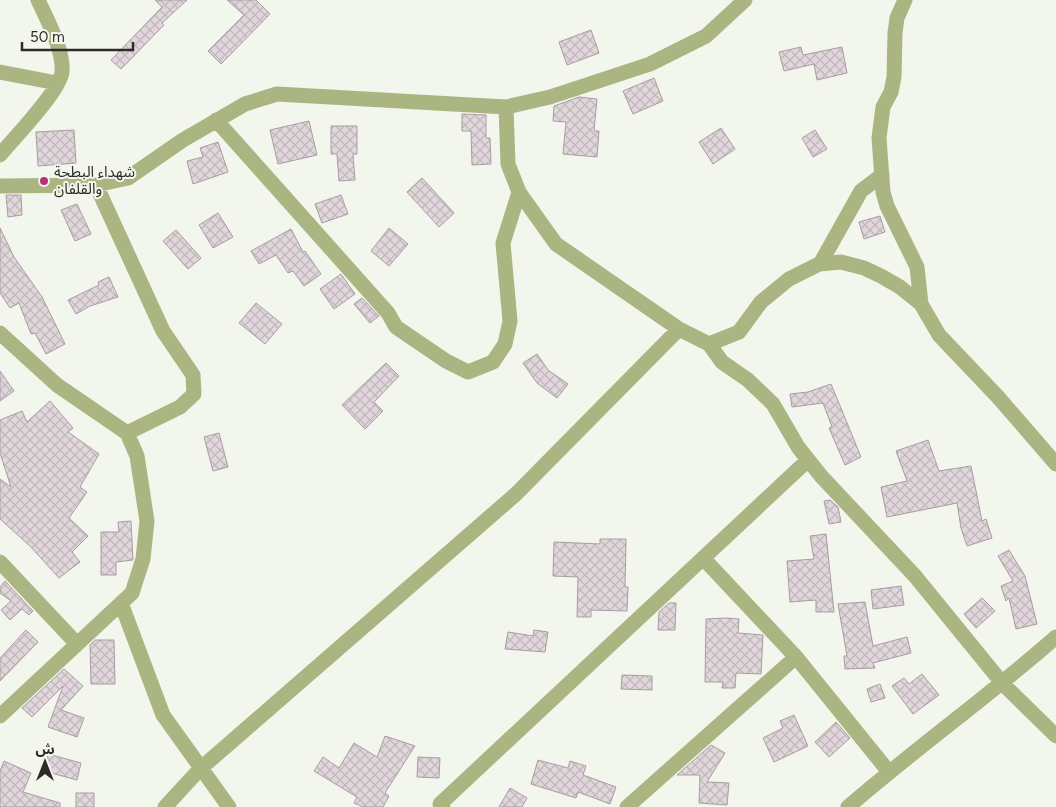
<svg xmlns="http://www.w3.org/2000/svg" width="1056" height="807" viewBox="0 0 1056 807" font-family="Figtree,'Noto Sans Arabic',sans-serif">
	<style>
		.building { fill: url(#building-cross-hatch); stroke: #a79da2 }
		.lines { fill: none; stroke-linecap: round; stroke-linejoin: round }
		.minor { stroke: #aab581; stroke-width: 15 }
		.poi-dot { fill: #b3327c; stroke: #f3f6ec; stroke-width: 2 }
		.labels { text-anchor: middle; dominant-baseline: central; stroke-width: 4; stroke-linejoin: round; paint-order: stroke }
		.poi-label { font-size: 15px; fill: #2c2d29; stroke: #f3f6ec; text-anchor: start }
	</style>
	<defs>
		<pattern id="building-cross-hatch" width="8" height="8" patternUnits="userSpaceOnUse" patternTransform="scale(1.25)"><rect width="8" height="8" fill="#e1d6db"/><path d="M0 0l8 8M0 8l8-8" fill="none" stroke="#c1b8bc"/></pattern>
	</defs>
	<rect width="100%" height="100%" fill="#f3f6ec"/>
	<path class="building" d="M 155,0 L 187,0 L 162,23 L 164,25 L 121,69 L 111,60 L 162,7 Z
		M 227,0 L 256,0 L 270,14 L 221,64 L 208,51 L 244,15 Z
		M 591,30 L 599,53 L 567,65 L 559,42 Z
		M 801,47 L 803,55 L 842,47 L 847,73 L 817,80 L 814,64 L 784,71 L 779,52 Z
		M 654,78 L 663,101 L 633,114 L 623,91 Z
		M 579,97 L 597,99 L 594,131 L 599,131 L 597,157 L 563,154 L 566,122 L 553,121 L 554,106 Z
		M 462,114 L 486,115 L 486,138 L 490,138 L 491,164 L 472,165 L 471,131 L 462,131 Z
		M 309,121 L 317,155 L 278,164 L 270,130 Z
		M 331,126 L 357,126 L 357,154 L 353,154 L 355,180 L 339,181 L 337,154 L 331,154 Z
		M 721,128 L 735,149 L 713,164 L 699,142 Z
		M 74,130 L 76,163 L 38,166 L 36,132 Z
		M 815,130 L 827,149 L 813,157 L 802,138 Z
		M 218,142 L 228,172 L 193,184 L 187,161 L 203,157 L 200,148 Z
		M 422,178 L 454,213 L 439,227 L 407,192 Z
		M 6,195 L 21,195 L 22,215 L 8,217 Z
		M 341,195 L 348,214 L 322,223 L 315,204 Z
		M 77,204 L 91,234 L 75,241 L 61,210 Z
		M 218,213 L 233,237 L 213,248 L 199,225 Z
		M 880,216 L 885,232 L 864,239 L 859,222 Z
		M 0,228 L 14,257 L 42,297 L 65,344 L 46,354 L 35,333 L 31,334 L 19,303 L 10,308 L 0,293 Z
		M 389,228 L 408,244 L 389,266 L 371,251 Z
		M 291,229 L 303,252 L 305,251 L 321,274 L 304,286 L 293,271 L 288,273 L 276,255 L 259,264 L 251,251 Z
		M 176,230 L 201,258 L 188,269 L 163,241 Z
		M 341,274 L 355,294 L 334,309 L 320,289 Z
		M 109,277 L 118,297 L 90,306 L 76,314 L 68,300 L 99,285 L 98,282 Z
		M 362,298 L 379,316 L 370,323 L 354,304 Z
		M 256,303 L 282,324 L 265,344 L 239,323 Z
		M 537,354 L 548,370 L 568,384 L 557,398 L 537,383 L 523,363 Z
		M 386,363 L 399,376 L 374,402 L 383,411 L 365,429 L 342,405 Z
		M 0,371 L 14,391 L 0,401 Z
		M 831,384 L 861,457 L 845,465 L 829,428 L 832,427 L 823,403 L 792,407 L 790,394 L 808,392 Z
		M 50,401 L 73,428 L 68,432 L 99,454 L 80,487 L 87,492 L 69,518 L 88,536 L 72,552 L 80,562 L 59,578 L 30,546 L 0,519 L 0,479 L 11,487 L 0,453 L 0,420 L 22,411 L 27,422 Z
		M 219,433 L 228,467 L 213,471 L 204,437 Z
		M 928,440 L 939,471 L 971,466 L 982,521 L 986,519 L 992,538 L 967,546 L 961,528 L 957,503 L 887,517 L 881,487 L 907,481 L 896,451 Z
		M 830,500 L 838,507 L 841,522 L 829,524 L 824,501 Z
		M 131,521 L 133,560 L 116,562 L 116,575 L 101,575 L 101,532 L 119,532 L 118,522 Z
		M 826,534 L 834,612 L 816,612 L 816,600 L 790,602 L 787,561 L 814,559 L 810,536 Z
		M 600,539 L 626,539 L 625,587 L 628,587 L 627,611 L 591,610 L 591,617 L 577,617 L 578,577 L 553,576 L 554,542 L 600,544 Z
		M 1009,550 L 1025,576 L 1037,624 L 1016,629 L 1009,598 L 1006,601 L 1001,586 L 1013,581 L 998,556 Z
		M 5,581 L 33,611 L 29,615 L 22,609 L 10,620 L 1,610 L 11,601 L 0,593 L 0,587 Z
		M 901,586 L 904,605 L 873,609 L 871,590 Z
		M 982,598 L 995,611 L 976,628 L 964,614 Z
		M 865,602 L 873,646 L 907,637 L 911,653 L 873,663 L 875,668 L 845,669 L 844,656 L 847,656 L 838,604 Z
		M 669,603 L 676,603 L 675,630 L 658,630 L 659,612 Z
		M 726,618 L 739,619 L 738,633 L 763,635 L 761,674 L 736,673 L 735,688 L 722,688 L 723,682 L 705,682 L 706,619 Z
		M 26,630 L 38,642 L 0,681 L 0,658 Z
		M 534,630 L 548,632 L 545,652 L 505,649 L 508,632 L 533,636 Z
		M 95,640 L 114,640 L 115,684 L 91,684 L 90,645 Z
		M 64,669 L 83,686 L 61,710 L 84,718 L 77,737 L 48,727 L 63,686 L 32,717 L 22,708 Z
		M 922,674 L 939,695 L 913,714 L 892,686 L 904,678 L 909,684 Z
		M 622,675 L 652,676 L 652,690 L 621,689 Z
		M 880,684 L 885,698 L 871,702 L 867,689 Z
		M 794,715 L 808,746 L 774,762 L 763,738 L 783,728 L 780,721 Z
		M 836,722 L 850,738 L 829,757 L 815,742 Z
		M 385,736 L 415,746 L 385,793 L 389,796 L 383,807 L 363,807 L 354,803 L 357,797 L 314,771 L 323,757 L 339,768 L 354,743 L 377,757 Z
		M 711,745 L 725,753 L 707,782 L 729,783 L 727,805 L 699,803 L 700,775 L 677,775 Z
		M 48,754 L 81,763 L 77,780 L 44,771 Z
		M 418,757 L 440,758 L 439,778 L 417,777 Z
		M 538,760 L 568,768 L 570,761 L 586,766 L 583,775 L 616,787 L 610,804 L 578,792 L 576,798 L 531,784 Z
		M 4,761 L 31,773 L 23,792 L 60,803 L 60,807 L 0,807 L 0,771 Z
		M 510,788 L 527,798 L 522,807 L 499,807 Z
		M 76,793 L 94,793 L 94,807 L 76,807 Z"/>
	<g class="lines">
		<path class="minor" d="M 905,0 L 897,18 L 895,33 L 894,77 L 891,92 L 883,107 L 879,138 L 883,192 L 887,206 L 917,267 L 921,304
			M 0,72 L 57,83
			M 506,107 L 508,164 L 519,192 L 556,244 L 679,329 L 709,344
			M 216,120 L 388,313 L 396,327 L 446,361 L 468,372 L 493,362 L 505,344 L 510,321 L 503,243 L 519,192
			M 0,155 C 14,138 60,91 62,72 C 64,50 47,20 38,0
			M 96,185 L 163,331 L 193,375 L 194,394 L 180,407 L 127,433
			M 0,186 L 96,185 L 128,178 L 183,140 L 245,104 L 277,94 L 506,107 L 550,97 L 650,64 L 706,36 L 745,0
			M 820,264 L 861,191 L 882,175
			M 0,333 L 57,385 L 127,433 L 137,456 L 147,521 L 143,559 L 132,593 L 0,716
			M 1056,464 L 998,397 L 939,335 L 921,304 L 900,287 L 881,276 L 864,268 L 841,262 L 819,264 L 789,279 L 761,302 L 739,332 L 709,344 L 722,362 L 748,380 L 773,404 L 798,447 L 821,476 L 915,576 L 1003,684 L 1056,736
			M 703,558 L 796,657
			M 0,562 L 77,644
			M 121,603 L 163,715 L 229,807
			M 165,807 L 200,769 L 516,494 L 679,329
			M 443,807 L 440,804 L 808,460
			M 627,807 L 796,657 L 889,772
			M 848,807 C 916,748 989,696 1056,637"/>
	</g>
	<circle class="poi-dot" cx="44" cy="181" r="5"/>
	<g class="labels">
		<g class="poi-label">
			<text x="54" y="172">شهداء البطحة<tspan x="54" dy="17">والقلفان</tspan></text>
		</g>
	</g>
	<g transform="translate(45 762)" stroke="#f3f6ec" stroke-width="4" paint-order="stroke">
	<path d="M0-4L9 19L0 12L-9 19Z" fill="#2c2d29"/>
	<text y="-8" font-size="14" font-weight="bold" text-anchor="middle" fill="#2c2d29">ش</text>
	</g>
	<path d="M22 42v8h111v-8" fill="none" stroke="#2c2d29" stroke-width="2.5"/>
	<text x="30" y="42" font-size="15" fill="#2c2d29" stroke="#f3f6ec" stroke-width="4" paint-order="stroke">50 m</text>
</svg>
